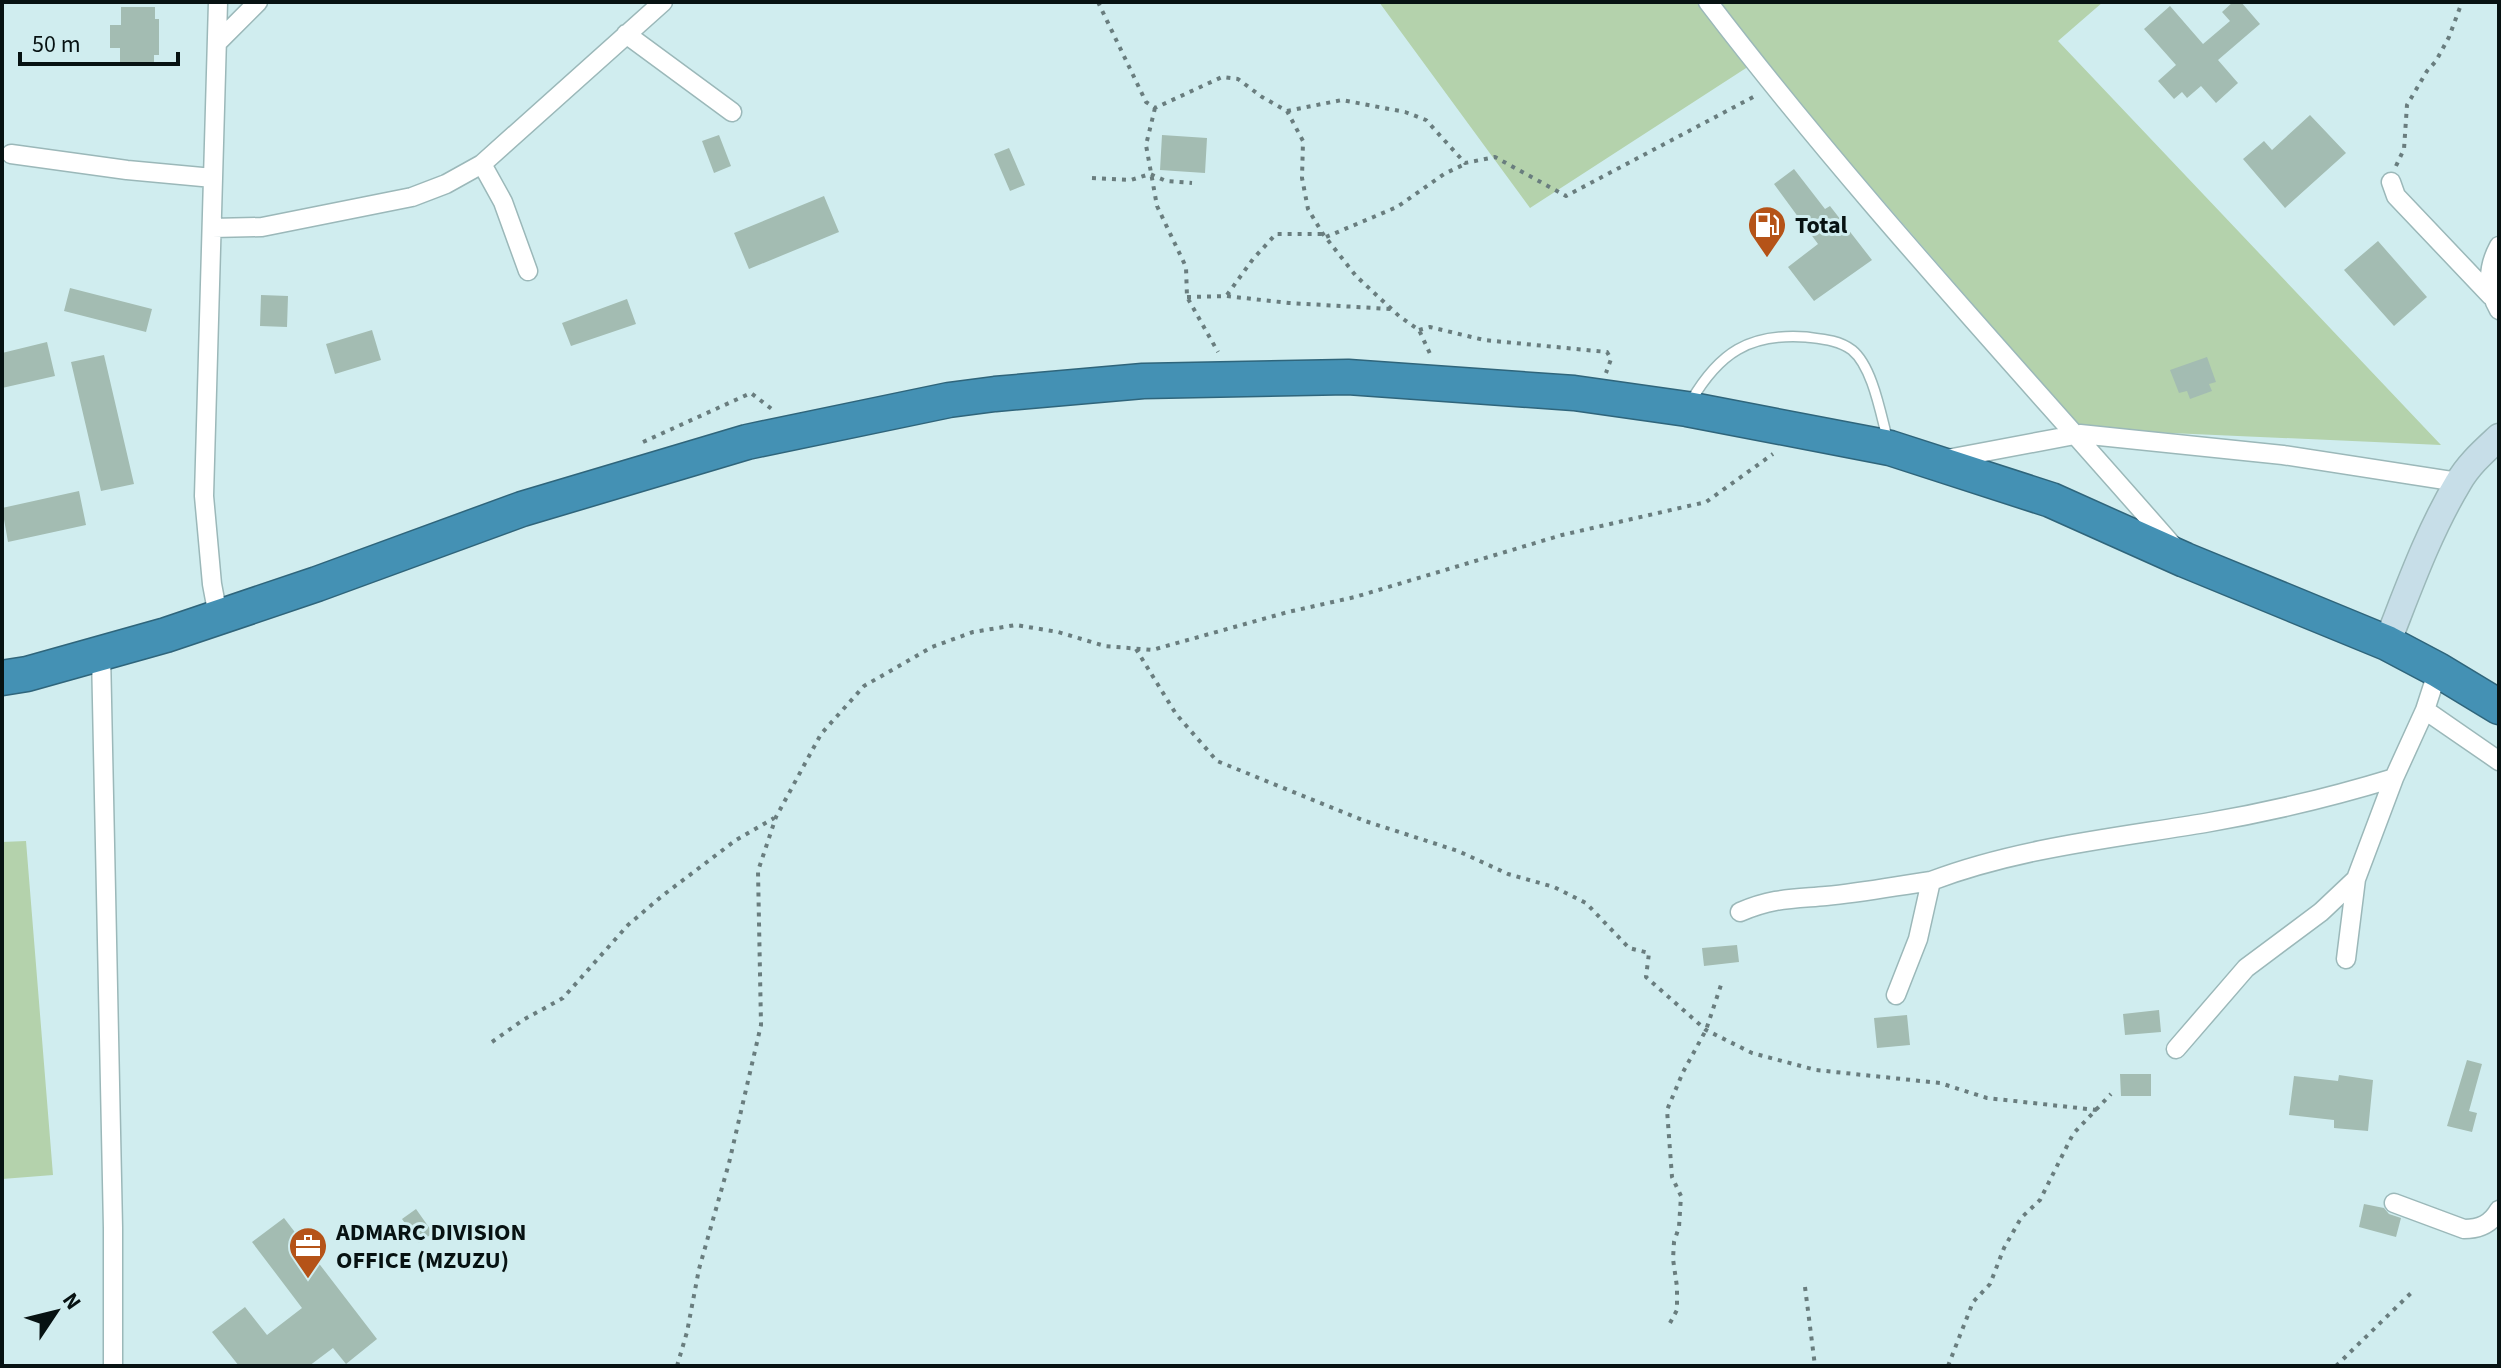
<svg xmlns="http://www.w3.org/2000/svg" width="2501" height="1368" viewBox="0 0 2501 1368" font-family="'Source Sans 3',sans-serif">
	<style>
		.green { fill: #b4d2ac }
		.building { fill: #a3bcb2 }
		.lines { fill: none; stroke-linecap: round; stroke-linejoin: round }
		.lane-casing { stroke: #9bb8b9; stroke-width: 12 }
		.street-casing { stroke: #9bb8b9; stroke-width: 21 }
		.secondary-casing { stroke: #9bb8b9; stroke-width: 29 }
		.highway-casing { stroke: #2f657b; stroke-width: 37 }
		.path { stroke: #697d7e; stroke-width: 4; stroke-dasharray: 4 6; stroke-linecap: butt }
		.lane { stroke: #fff; stroke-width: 9 }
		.street { stroke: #fff; stroke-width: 18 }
		.secondary { stroke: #c7dee8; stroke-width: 26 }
		.highway { stroke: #4491b4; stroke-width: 34 }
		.labels { text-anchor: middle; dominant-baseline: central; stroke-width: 6; stroke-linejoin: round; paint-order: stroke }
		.poi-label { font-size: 24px; font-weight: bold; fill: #071212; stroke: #d0edef; text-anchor: start }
	</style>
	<rect width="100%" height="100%" fill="#d0edef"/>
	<path class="green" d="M 1379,2 L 2103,2 L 2058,41 L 2441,445 L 2081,429 L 1760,59 L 1530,208 Z
		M 26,841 L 53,1175 L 2,1179 L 2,842 Z"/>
	<path class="building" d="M 2233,2 L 2241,2 L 2260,24 L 2218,60 L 2238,83 L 2216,103 L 2201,86 L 2187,98 L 2182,92 L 2174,99 L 2158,81 L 2176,65 L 2144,29 L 2170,6 L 2203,44 L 2230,21 L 2222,12 Z
		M 121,7 L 155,7 L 155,19 L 159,19 L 159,55 L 154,55 L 154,64 L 120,64 L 120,48 L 110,48 L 110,25 L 121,25 Z
		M 2310,115 L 2346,153 L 2285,208 L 2243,159 L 2264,141 L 2272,150 Z
		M 719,135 L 731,166 L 714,173 L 702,141 Z
		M 1162,135 L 1207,138 L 1205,173 L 1160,170 Z
		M 1009,148 L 1025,185 L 1010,191 L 994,154 Z
		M 1794,169 L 1825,209 L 1830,206 L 1872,260 L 1814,301 L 1788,267 L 1818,244 L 1774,184 Z
		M 824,196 L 839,232 L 749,269 L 734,233 Z
		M 2378,241 L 2427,297 L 2394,326 L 2344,270 Z
		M 70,288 L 152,309 L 146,332 L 64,311 Z
		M 261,295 L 288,296 L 287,327 L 260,326 Z
		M 627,299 L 636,324 L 571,346 L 562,323 Z
		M 372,330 L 381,360 L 335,374 L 326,344 Z
		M 47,342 L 55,376 L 2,388 L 2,353 Z
		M 104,355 L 134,484 L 101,491 L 71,362 Z
		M 2207,357 L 2216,382 L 2209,384 L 2212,391 L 2190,399 L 2187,391 L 2179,393 L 2170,370 Z
		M 79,491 L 86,525 L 8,542 L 2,508 Z
		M 1737,945 L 1739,962 L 1704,966 L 1702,948 Z
		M 2159,1010 L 2161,1032 L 2125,1035 L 2123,1014 Z
		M 1907,1015 L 1910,1045 L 1877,1048 L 1874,1018 Z
		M 2467,1060 L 2482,1064 L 2469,1111 L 2477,1113 L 2472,1132 L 2447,1126 Z
		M 2120,1074 L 2151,1074 L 2151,1096 L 2121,1096 Z
		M 2339,1075 L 2373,1080 L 2368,1131 L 2334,1128 L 2334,1120 L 2289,1115 L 2294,1076 L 2338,1081 Z
		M 2364,1204 L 2384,1208 L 2389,1214 L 2401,1218 L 2396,1237 L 2359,1227 Z
		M 416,1209 L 433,1233 L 419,1243 L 402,1219 Z
		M 284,1218 L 377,1339 L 346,1364 L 333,1348 L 309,1366 L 239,1366 L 212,1332 L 245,1307 L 267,1335 L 302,1308 L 252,1242 Z"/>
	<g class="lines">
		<defs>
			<path id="lane" d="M 1691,401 C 1719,353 1749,333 1806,337 C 1822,339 1839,340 1852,350 C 1873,367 1881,416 1888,441"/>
			<path id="street" d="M 1708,2 C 1853,192 2017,367 2174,547
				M 626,34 L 732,112
				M 217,43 L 258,2
				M 11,154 L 127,170 L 213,178
				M 482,164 L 663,2
				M 2391,182 L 2396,196 L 2491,296
				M 212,228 L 262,227 L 412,197 L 446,184 L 482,164 L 503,202 L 528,271
				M 2499,246 C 2487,268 2487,289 2499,310
				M 1947,459 L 2080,434 L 2283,455 L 2458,482
				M 218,616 L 212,584 L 204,496 L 218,2
				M 101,653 L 113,1228 L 113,1366
				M 2425,710 L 2499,761
				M 1740,912 C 1773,898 1791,899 1826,896 C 1861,893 1896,886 1931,881
				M 2346,959 L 2356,879 L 2394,778 L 2425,710 L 2438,670
				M 1896,995 L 1918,939 L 1931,881 C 2018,848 2114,838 2205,823 C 2269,812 2332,797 2394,778
				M 2176,1049 L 2246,968 L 2321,912 L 2356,879
				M 2394,1203 L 2464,1229 C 2480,1229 2491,1224 2499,1210"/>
			<path id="secondary" d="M 2387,643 C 2408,590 2428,533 2458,483 C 2468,465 2484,451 2499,437"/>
			<path id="highway" d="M 2,678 L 27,674 L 166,635 L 317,584 L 522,509 L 747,442 L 949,400 L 995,394 L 1143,381 L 1348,377 L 1574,393 L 1687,409 L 1890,448 L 2051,500 L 2185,560 L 2387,643 L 2438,670 L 2499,707"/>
		</defs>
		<use href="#lane" class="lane-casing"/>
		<use href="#street" class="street-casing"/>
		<use href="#secondary" class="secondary-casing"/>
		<use href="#highway" class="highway-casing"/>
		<path class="path" d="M 1098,2 L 1146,102 L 1155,108 L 1222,77 L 1238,79 L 1262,97 L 1287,111 L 1303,141 L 1302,178 L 1308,209 L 1323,234 L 1356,276 L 1399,316 L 1419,330 L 1432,358
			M 1155,108 L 1146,145 L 1157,206 L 1186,267 L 1187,297 L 1218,352
			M 1287,111 L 1342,100 L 1405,112 L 1426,120 L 1465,163 L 1495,157 L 1566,196 L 1757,95
			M 2396,166 L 2404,149 L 2407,105 L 2427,71 L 2436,61 L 2449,37 L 2462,2
			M 1092,178 L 1131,180 L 1150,174 L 1166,181 L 1192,183
			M 1326,237 L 1397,207 L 1444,174 L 1465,164
			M 1227,295 L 1253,259 L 1276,234 L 1323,234
			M 1187,297 L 1226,296 L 1289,303 L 1391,309
			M 1419,330 L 1430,327 L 1484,340 L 1607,352 L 1611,359 L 1606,373
			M 643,442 L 751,393 L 773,410
			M 1136,649 L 1176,714 L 1217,761 L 1365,821 L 1458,851 L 1508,874 L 1554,887 L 1586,903 L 1629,948 L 1649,953 L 1646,977 L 1706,1030 L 1752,1053 L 1816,1070 L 1940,1083 L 1987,1098 L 2097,1110
			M 492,1042 L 523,1020 L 563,998 L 628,925 L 662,896 L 736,840 L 774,818
			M 1805,1287 L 1815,1366
			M 1670,1323 L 1677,1310 L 1677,1287 L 1673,1259 L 1674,1242 L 1679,1227 L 1681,1196 L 1672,1177 L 1667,1110 L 1683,1072 L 1706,1030 L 1721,985
			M 677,1366 L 687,1332 L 699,1269 L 729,1163 L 761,1025 L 758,871 L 776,817 L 821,734 L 864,686 L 932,647 L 973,632 L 1016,625 L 1058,632 L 1105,646 L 1152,650 L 1288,612 L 1355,597 L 1562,535 L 1706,502 L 1773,454
			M 1948,1366 L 1973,1302 L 1990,1284 L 2004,1248 L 2021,1218 L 2040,1200 L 2073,1134 L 2111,1094
			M 2336,1366 L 2411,1293"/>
		<use href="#lane" class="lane"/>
		<use href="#street" class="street"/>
		<use href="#secondary" class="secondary"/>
		<use href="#highway" class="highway"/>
	</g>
	<defs>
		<symbol id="fuel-pin" viewBox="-11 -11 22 30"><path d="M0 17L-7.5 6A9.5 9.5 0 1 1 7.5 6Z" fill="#b55318" stroke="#d0edef"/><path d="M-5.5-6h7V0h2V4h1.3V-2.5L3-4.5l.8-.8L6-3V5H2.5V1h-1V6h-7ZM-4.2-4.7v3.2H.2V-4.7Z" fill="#fff"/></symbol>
		<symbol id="office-pin" viewBox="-11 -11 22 30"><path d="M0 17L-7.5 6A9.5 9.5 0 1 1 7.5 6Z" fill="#b55318" stroke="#d0edef"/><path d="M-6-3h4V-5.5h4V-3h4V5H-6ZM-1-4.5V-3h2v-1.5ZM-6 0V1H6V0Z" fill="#fff"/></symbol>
	</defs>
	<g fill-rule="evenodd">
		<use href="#fuel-pin" x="1745" y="203" width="44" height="60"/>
		<use href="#office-pin" x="286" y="1224" width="44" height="60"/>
	</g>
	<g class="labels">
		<g class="poi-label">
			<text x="1795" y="225">Total</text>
			<text x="336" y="1232">ADMARC DIVISION<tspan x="336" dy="28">OFFICE (MZUZU)</tspan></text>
		</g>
	</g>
	<rect width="2501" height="1368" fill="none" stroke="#071212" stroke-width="8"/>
	<g transform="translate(56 1312) rotate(55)" stroke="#d0edef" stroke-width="6" paint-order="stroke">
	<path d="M0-6L14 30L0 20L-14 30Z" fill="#071212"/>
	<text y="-12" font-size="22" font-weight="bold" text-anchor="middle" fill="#071212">N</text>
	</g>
	<path d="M20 52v12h158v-12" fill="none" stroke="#071212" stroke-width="4"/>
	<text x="32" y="52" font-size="24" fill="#071212" stroke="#d0edef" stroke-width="6" paint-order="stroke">50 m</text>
</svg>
